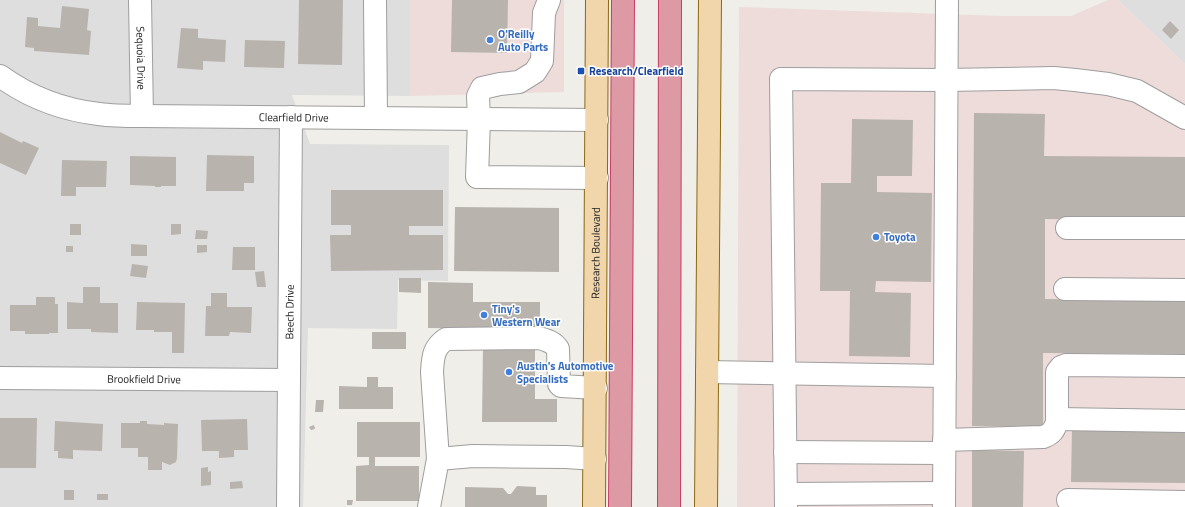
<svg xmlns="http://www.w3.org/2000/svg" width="1185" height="507" viewBox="0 0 1185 507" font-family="'Titillium Web',sans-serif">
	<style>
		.residential { fill: #dedede }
		.commercial { fill: #eedcda }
		.building { fill: #b9b3ae }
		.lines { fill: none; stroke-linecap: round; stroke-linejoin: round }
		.minor-casing { stroke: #9e9e9e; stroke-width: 24 }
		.major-casing { stroke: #8b6813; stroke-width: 24 }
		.highway-casing { stroke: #c63d66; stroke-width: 24 }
		.minor { stroke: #fff; stroke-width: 22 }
		.major { stroke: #f1d6ac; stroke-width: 22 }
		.highway { stroke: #dd9aa4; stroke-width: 22 }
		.shop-dot { fill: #3f7fe0; stroke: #fff; stroke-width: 1.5 }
		.transit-dot { fill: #1a4fb4; stroke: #fff; stroke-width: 1.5 }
		.labels { text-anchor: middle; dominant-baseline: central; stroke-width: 3; stroke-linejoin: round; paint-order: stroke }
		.shop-label { font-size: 11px; font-weight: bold; fill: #366cbe; stroke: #fff; text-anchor: start }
		.street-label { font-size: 11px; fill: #212121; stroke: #fff }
		.transit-label { font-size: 11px; font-weight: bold; fill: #164399; stroke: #fff; text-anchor: start }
	</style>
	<rect width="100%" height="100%" fill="#f0eee8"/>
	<path class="residential" d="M 0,0 L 410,0 L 410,96 L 292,95 L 310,144 L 449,145 L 448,281 L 398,280 L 397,329 L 308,328 L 303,507 L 0,507 Z
		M 1118,0 L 1185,0 L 1185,64 Z"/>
	<path class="commercial" d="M 410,0 L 564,0 L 564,92 L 410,96 Z
		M 1108,0 L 1118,0 L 1185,64 L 1185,507 L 737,507 L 739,7 L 1001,16 L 1071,16 Z"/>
	<path class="building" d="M 299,0 L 343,0 L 342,65 L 298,64 Z
		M 452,0 L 508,0 L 507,53 L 451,52 Z
		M 62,6 L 89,9 L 87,30 L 91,31 L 89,55 L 34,51 L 34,48 L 25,47 L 27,17 L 38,18 L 38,26 L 60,28 Z
		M 1170,21 L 1179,30 L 1171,39 L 1162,30 Z
		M 181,28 L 198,29 L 198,38 L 226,40 L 225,62 L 203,61 L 203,70 L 177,68 Z
		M 245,40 L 285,41 L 284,68 L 244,67 Z
		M 974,113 L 1045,114 L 1044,156 L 1185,157 L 1185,221 L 1045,219 L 1045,299 L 1185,300 L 1185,354 L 1043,353 L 1043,427 L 972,426 Z
		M 852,119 L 913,120 L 912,176 L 877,176 L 877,192 L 932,193 L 931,282 L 876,281 L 875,292 L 911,293 L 910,357 L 849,356 L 850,291 L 820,291 L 821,183 L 851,183 Z
		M 0,132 L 22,143 L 23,141 L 39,148 L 26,175 L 0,163 Z
		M 207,155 L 254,156 L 254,183 L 244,183 L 244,191 L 206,191 Z
		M 130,156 L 176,157 L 176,186 L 161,186 L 161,187 L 155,187 L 155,186 L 130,185 Z
		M 62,160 L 107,161 L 106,187 L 76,187 L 76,196 L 61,196 Z
		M 331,190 L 443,190 L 443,226 L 409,226 L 409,235 L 443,235 L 443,270 L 331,271 L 330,235 L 351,235 L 351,225 L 331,225 Z
		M 455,207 L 559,208 L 559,272 L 454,271 Z
		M 70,224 L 81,224 L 81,235 L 70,235 Z
		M 171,224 L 181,224 L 181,234 L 171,235 Z
		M 196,230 L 208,231 L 207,239 L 195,239 Z
		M 131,244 L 147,245 L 147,256 L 131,256 Z
		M 197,245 L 207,245 L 207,252 L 197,253 Z
		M 66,246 L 73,246 L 73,252 L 66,252 Z
		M 233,247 L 255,247 L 255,270 L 232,270 Z
		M 132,264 L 148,266 L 146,278 L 130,276 Z
		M 264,271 L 266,287 L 257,287 L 255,272 Z
		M 399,278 L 421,278 L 421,293 L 399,292 Z
		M 428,282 L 473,283 L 473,302 L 540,302 L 540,329 L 428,328 Z
		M 83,287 L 100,287 L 100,303 L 118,303 L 118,333 L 91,332 L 91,329 L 67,329 L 67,302 L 83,303 Z
		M 211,293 L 227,293 L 227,307 L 252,307 L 251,333 L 230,332 L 229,336 L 205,336 L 206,306 L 211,306 Z
		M 36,297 L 55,297 L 55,304 L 58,304 L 58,333 L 49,333 L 49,334 L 25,334 L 25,331 L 10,331 L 10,305 L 36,305 Z
		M 137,302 L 185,303 L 184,353 L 172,353 L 172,332 L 154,332 L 154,330 L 136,330 Z
		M 372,332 L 406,332 L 406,349 L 372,349 Z
		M 483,345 L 535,345 L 535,399 L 557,399 L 557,422 L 482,422 Z
		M 367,377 L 378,377 L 378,387 L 393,387 L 393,409 L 339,409 L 339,386 L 367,387 Z
		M 316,400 L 324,400 L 323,412 L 315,412 Z
		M 0,418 L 37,418 L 36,468 L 0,468 Z
		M 247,419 L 248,450 L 234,450 L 234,457 L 219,458 L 219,451 L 202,451 L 201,420 Z
		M 55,421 L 103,424 L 102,451 L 73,450 L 73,459 L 58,458 L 58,451 L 54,451 Z
		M 140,421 L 147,421 L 147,424 L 164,425 L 164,423 L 178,424 L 177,458 L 176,462 L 170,465 L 162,462 L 162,470 L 148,470 L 148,457 L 138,457 L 138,448 L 121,448 L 121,423 L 140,423 Z
		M 357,422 L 420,422 L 420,457 L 375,457 L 375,466 L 419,466 L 419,501 L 356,501 L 356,466 L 369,465 L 369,457 L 357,457 Z
		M 314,425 L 315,429 L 311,430 L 309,427 Z
		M 1072,428 L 1185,429 L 1185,483 L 1071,482 Z
		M 972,450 L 1024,451 L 1023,507 L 972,507 Z
		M 208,467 L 208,472 L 211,471 L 211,485 L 201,486 L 201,468 Z
		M 242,481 L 243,488 L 230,489 L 230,482 Z
		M 517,486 L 536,487 L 536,495 L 547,495 L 547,507 L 465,507 L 465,487 L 503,488 L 508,494 L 511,494 Z
		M 64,490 L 74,490 L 74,500 L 64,500 Z
		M 97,494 L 108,494 L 108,500 L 97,500 Z
		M 347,500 L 353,500 L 352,505 L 347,505 Z"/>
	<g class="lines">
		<defs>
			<g id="minor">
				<path id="s1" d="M 140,0 L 142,116"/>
				<path d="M 375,0 L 376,118"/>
				<path d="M 549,0 L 544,13 L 542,61 L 535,72 L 519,82 L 500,84 L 482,88 L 478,96 L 479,119 L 477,177 L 597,178"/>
				<path id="s2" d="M 0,76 C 29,97 63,110 99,114 C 113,116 128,116 142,116 L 597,120"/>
				<path d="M 1067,228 L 1185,228"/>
				<path d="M 1065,289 L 1185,290"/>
				<path d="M 707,372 L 945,376"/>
				<path id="s3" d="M 0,378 L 288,380"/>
				<path d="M 1057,419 L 1185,421"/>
				<path d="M 944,440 L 1043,437 C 1052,434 1054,430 1057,422 L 1057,372 L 1061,367 L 1066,365 L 1185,366"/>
				<path d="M 785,452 L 944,453"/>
				<path d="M 438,459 L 432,372 C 433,357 433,348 446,339 L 539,338 C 546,340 554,342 558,349 L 559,384 L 561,386 L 596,388"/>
				<path d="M 786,494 L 944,493"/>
				<path d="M 1068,500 L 1185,502"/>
				<path id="s4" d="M 288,507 L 291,117"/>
				<path d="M 429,507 L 438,459 L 473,456 L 566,457 L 595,459"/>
				<path d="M 786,507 L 781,79 L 946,80 L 1054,78 L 1075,80 L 1108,84 L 1137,91 L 1185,118"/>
				<path d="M 944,507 L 947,0"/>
			</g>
			<g id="major">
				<path id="s5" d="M 594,507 L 597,0"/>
				<path d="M 706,507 L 710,0"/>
			</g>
			<path id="highway" d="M 620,507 L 623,0
				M 669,507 L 670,0"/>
		</defs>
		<use href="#minor" class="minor-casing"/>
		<use href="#major" class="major-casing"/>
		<use href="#highway" class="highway-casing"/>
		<use href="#minor" class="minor"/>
		<use href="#major" class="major"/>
		<use href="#highway" class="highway"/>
	</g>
	<g class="shop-dot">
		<circle cx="490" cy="40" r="4"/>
		<circle cx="876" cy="237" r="4"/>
		<circle cx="484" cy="315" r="4"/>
		<circle cx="509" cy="372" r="4"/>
	</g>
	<rect class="transit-dot" x="577" y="67" width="8" height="8" rx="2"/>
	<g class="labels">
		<g class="shop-label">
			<text x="498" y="34">O'Reilly<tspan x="498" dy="13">Auto Parts</tspan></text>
			<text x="884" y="237">Toyota</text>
			<text x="492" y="309">Tiny's<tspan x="492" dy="13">Western Wear</tspan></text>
			<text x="517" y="366">Austin's Automotive<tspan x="517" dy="13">Specialists</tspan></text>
		</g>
		<g class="street-label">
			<text stroke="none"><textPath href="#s1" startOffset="58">Sequoia Drive</textPath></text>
			<text stroke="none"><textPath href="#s2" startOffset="302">Clearfield Drive</textPath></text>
			<text stroke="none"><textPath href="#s5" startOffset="254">Research Boulevard</textPath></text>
			<text stroke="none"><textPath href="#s4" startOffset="195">Beech Drive</textPath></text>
			<text stroke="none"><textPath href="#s3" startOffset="144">Brookfield Drive</textPath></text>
		</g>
		<g class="transit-label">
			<text x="589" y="71">Research/Clearfield</text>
		</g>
	</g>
</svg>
